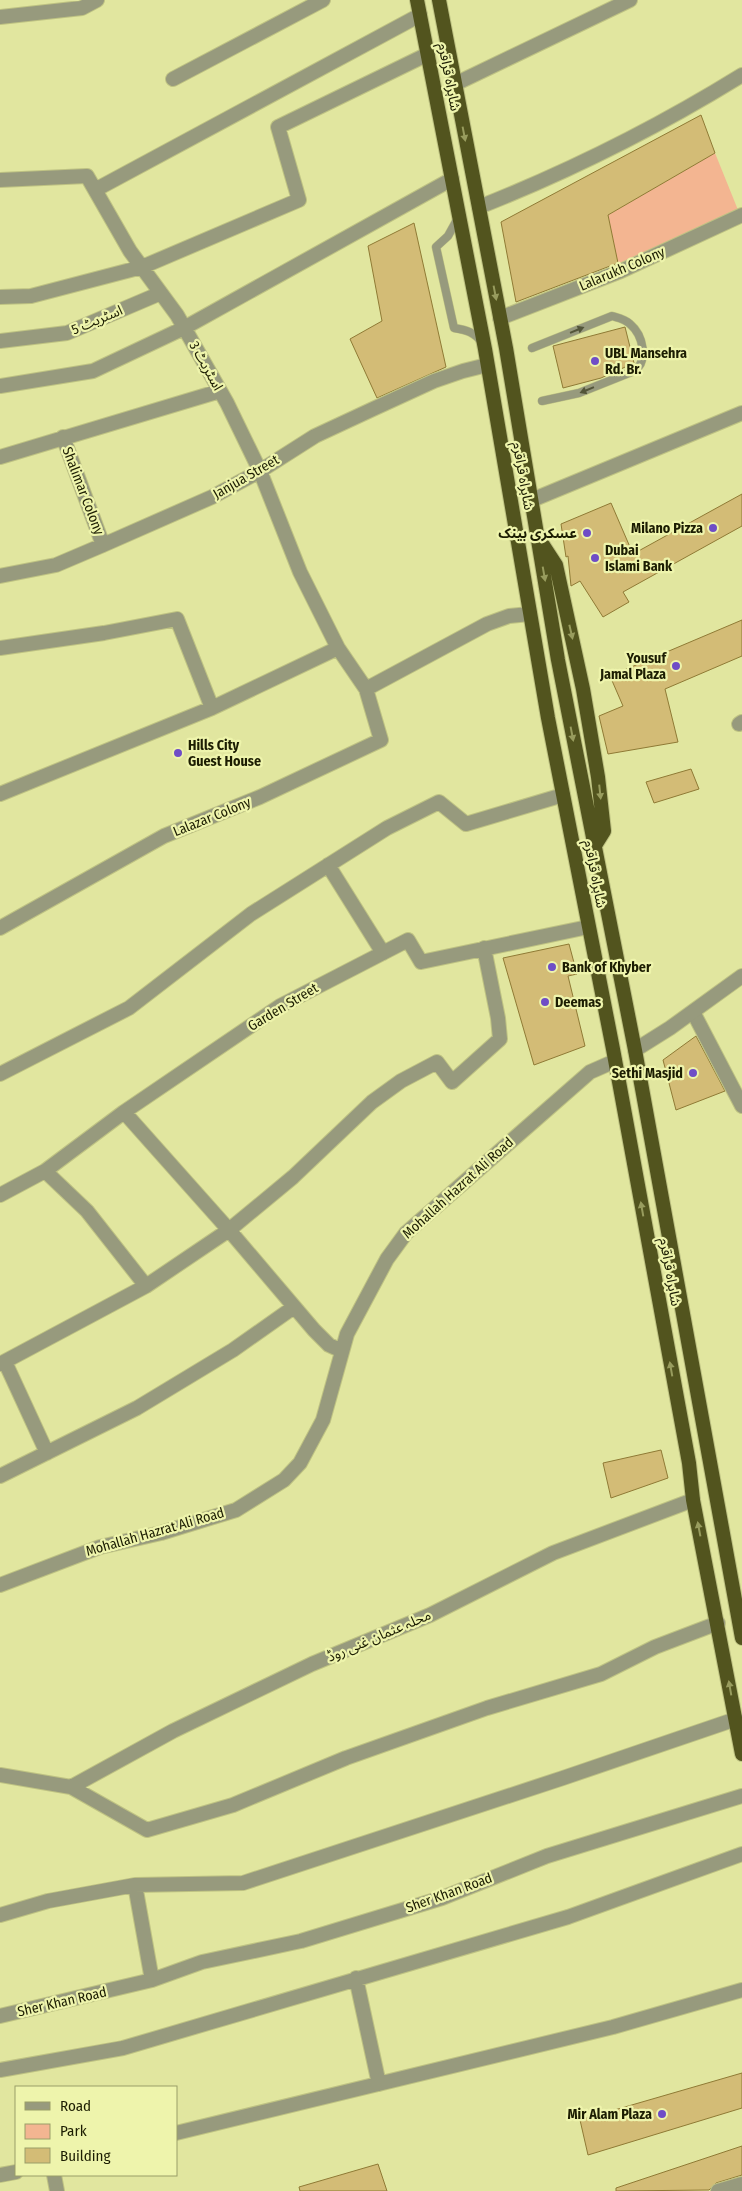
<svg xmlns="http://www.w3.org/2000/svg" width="742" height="2191" viewBox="0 0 742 2191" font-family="'Fira Sans Condensed','Noto Sans Arabic',sans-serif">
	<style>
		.green { fill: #f3b591 }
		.building { fill: #d3bc76; stroke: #8f7a35 }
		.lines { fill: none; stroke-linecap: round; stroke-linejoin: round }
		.service-casing { stroke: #bec283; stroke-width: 9 }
		.minor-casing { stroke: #bec283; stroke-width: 16 }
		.tertiary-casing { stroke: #bec283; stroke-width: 16 }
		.trunk-casing { stroke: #bec283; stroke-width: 16 }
		.service { stroke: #979a7d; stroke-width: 8 }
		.minor { stroke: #979a7d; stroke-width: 14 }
		.tertiary { stroke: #979a7d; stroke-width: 14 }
		.trunk { stroke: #52541e; stroke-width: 14 }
		.oneway { fill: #989c5e }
		.oneway2 { fill: #535539 }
		.poi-dot { fill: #6f4dc6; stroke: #eef4ac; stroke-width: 2 }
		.labels { text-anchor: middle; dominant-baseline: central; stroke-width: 4.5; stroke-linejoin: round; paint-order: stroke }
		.street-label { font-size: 14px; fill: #1c1d02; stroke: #eef4ac }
		.poi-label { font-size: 14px; font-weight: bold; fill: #1c1d02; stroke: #eef4ac; text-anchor: start }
	</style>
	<rect width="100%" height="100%" fill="#e1e69f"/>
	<path class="green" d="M 715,153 L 738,210 L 619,269 L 608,215 Z"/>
	<path class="building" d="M 701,115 L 715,153 L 608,215 L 618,263 L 516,302 L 501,222 Z
		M 414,223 L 446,367 L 377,398 L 350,339 L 382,321 L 368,246 Z
		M 625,327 L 634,363 L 601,378 L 563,388 L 553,346 Z
		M 742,494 L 742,526 L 623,592 L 629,602 L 603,617 L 580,581 L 571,586 L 568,556 L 566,557 L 561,524 L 611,503 L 633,554 Z
		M 742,620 L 742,656 L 665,689 L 678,742 L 608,754 L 599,716 L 623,706 L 610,676 Z
		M 691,769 L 699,789 L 654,803 L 646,782 Z
		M 569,944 L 577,974 L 568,976 L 585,1046 L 534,1065 L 503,958 Z
		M 696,1036 L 725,1091 L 676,1110 L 663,1060 Z
		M 661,1450 L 668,1478 L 611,1498 L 603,1463 Z
		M 742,2073 L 742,2108 L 588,2155 L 580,2120 Z
		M 742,2146 L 742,2175 L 716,2183 L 709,2190 L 616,2191 L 616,2188 Z
		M 378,2164 L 387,2191 L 300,2191 L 299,2187 Z"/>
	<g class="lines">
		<defs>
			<path id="service" d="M 458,218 L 448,236 L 436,247 L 454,328 C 466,330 475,332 482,343
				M 532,348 L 612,316 C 619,318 625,319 630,324 C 643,335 649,361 634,371 L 579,393 L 542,401"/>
			<path id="minor" d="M 0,17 L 82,8 L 97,0
				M 173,79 L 323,0
				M 455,84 L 630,0
				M 0,180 L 87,176 L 130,251 L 177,315 L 227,403 L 260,471 L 300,572 L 338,648
				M 95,190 L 420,15
				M 479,207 C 570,171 658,127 742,75
				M 0,297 L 31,296 L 142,267 L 299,200 L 278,127 L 428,54
				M 500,318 L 621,271 L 742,215
				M 0,341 L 67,333 L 161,293
				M 0,386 L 93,371 L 184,328 L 452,179
				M 63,437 L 103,545
				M 0,457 L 220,391
				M 532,500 L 742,413
				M 0,576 L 56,565 L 103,545 L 212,497 L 260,471 L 315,436 L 373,409 L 434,381 L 463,371 L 487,365
				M 0,648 L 104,633 L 177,619 L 212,708
				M 739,724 L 742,722
				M 0,794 L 212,708 L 338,648 L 366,689 L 487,624 L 509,616 L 530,614
				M 328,865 L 383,953
				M 0,928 L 164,836 L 260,797 L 381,740 L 366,689
				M 693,1012 L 742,1106
				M 0,1074 L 129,1008 L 251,914 L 387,828 L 439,802 L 466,824 L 563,795
				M 124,1112 L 229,1230 L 314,1330 L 329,1345 L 342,1351
				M 45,1171 L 87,1211 L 146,1286
				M 0,1195 L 45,1171 L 124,1112 L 280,1006 L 408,940 L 421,962 L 588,927
				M 5,1362 L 47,1453
				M 0,1364 L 146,1286 L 229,1230 L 293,1177 L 372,1102 L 401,1081 L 437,1062 L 452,1082 L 500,1039 L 498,1018 L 484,948
				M 0,1476 L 137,1408 L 233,1350 L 294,1307
				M 0,1585 L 100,1547 L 161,1533 L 236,1510 L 284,1480 L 300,1463 L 323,1420 L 347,1334 L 387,1259 L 406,1233 L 590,1072 L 615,1061
				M 0,1775 L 71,1787 L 147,1830 L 233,1805 L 346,1758 L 487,1708 L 601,1674 L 655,1647 L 718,1623
				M 71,1787 L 173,1731 L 312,1664 L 430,1615 L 553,1553 L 693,1500
				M 135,1885 L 243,1883 L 563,1778 L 736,1719
				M 0,1915 L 48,1901 L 135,1885 L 152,1980
				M 356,1978 L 379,2084
				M 0,2016 L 152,1980 L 202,1962 L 301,1941 L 442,1898 L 547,1856 L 742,1796
				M 0,2070 L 123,2048 L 568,1917 L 742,1854
				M 176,2133 L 613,2027 L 742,1990
				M 0,2175 L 16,2172
				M 54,2175 L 57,2191
				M 718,2191 L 742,2184"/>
			<path id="tertiary" d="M 635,1050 L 670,1028 L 742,976"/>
			<path id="trunk" d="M 417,0 L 485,349 L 548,718 L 613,1049 L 689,1463 L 693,1500 L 742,1754
				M 439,0 L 506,348 L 558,660 L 635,1050 L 742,1638
				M 541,542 L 556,565 L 583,689 L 598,777 L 604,831 L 594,847"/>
		</defs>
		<use href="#service" class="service-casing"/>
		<use href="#minor" class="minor-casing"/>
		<use href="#tertiary" class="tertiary-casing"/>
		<use href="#trunk" class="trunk-casing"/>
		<use href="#service" class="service"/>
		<use href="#minor" class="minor"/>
		<use href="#tertiary" class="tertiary"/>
		<use href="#trunk" class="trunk"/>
	</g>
	<defs><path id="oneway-solid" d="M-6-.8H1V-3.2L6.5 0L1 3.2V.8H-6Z" transform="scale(1.25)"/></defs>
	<g class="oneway">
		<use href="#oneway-solid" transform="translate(464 134) rotate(79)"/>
		<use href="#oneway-solid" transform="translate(495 293) rotate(79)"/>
		<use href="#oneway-solid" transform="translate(544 574) rotate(80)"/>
		<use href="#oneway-solid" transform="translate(571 632) rotate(77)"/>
		<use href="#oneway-solid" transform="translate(572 734) rotate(79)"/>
		<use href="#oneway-solid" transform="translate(600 792) rotate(84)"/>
		<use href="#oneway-solid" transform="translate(642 1209) rotate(-100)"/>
		<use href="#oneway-solid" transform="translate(671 1369) rotate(-100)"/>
		<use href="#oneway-solid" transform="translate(699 1529) rotate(-101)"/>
		<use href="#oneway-solid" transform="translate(730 1688) rotate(-100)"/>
	</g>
	<g class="oneway2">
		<use href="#oneway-solid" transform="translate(577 330) rotate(-22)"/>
		<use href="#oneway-solid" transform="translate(587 390) rotate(158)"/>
	</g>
	<g class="poi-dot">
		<circle cx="595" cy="361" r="5"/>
		<circle cx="713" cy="528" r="5"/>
		<circle cx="587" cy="533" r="5"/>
		<circle cx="595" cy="558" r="5"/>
		<circle cx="676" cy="666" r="5"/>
		<circle cx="178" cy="753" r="5"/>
		<circle cx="552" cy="967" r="5"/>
		<circle cx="545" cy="1002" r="5"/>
		<circle cx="693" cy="1073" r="5"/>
		<circle cx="662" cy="2114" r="5"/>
	</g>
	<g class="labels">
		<g class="street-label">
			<text transform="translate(449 77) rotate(79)">شاہراہ قراقرم</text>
			<text transform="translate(622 269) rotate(-23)">Lalarukh Colony</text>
			<text transform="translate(97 320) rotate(-23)">اسٹریٹ 5</text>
			<text transform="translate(206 366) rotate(61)">اسٹریٹ 3</text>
			<text transform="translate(523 476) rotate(80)">شاہراہ قراقرم</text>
			<text transform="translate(246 477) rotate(-30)">Janjua Street</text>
			<text transform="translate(83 491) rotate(69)">Shalimar Colony</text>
			<text transform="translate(212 817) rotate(-22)">Lalazar Colony</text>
			<text transform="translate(595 874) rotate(79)">شاہراہ قراقرم</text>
			<text transform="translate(283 1007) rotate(-31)">Garden Street</text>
			<text transform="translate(458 1188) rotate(-42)">Mohallah Hazrat Ali Road</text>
			<text transform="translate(670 1272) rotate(80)">شاہراہ قراقرم</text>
			<text transform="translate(155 1532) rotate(-16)">Mohallah Hazrat Ali Road</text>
			<text transform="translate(379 1636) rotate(-23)">محلہ عثمان غنی روڈ</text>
			<text transform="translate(449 1893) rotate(-20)">Sher Khan Road</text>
			<text transform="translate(62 2002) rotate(-13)">Sher Khan Road</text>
		</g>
		<g class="poi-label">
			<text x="605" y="353">UBL Mansehra<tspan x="605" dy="16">Rd. Br.</tspan></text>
			<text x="703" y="528" text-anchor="end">Milano Pizza</text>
			<text x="577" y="533" text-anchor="end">عسکری بینک</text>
			<text x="605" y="550">Dubai<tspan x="605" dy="16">Islami Bank</tspan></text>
			<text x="666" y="658" text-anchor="end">Yousuf<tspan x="666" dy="16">Jamal Plaza</tspan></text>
			<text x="188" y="745">Hills City<tspan x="188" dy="16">Guest House</tspan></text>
			<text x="562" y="967">Bank of Khyber</text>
			<text x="555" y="1002">Deemas</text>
			<text x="683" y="1073" text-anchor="end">Sethi Masjid</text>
			<text x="652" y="2114" text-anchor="end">Mir Alam Plaza</text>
		</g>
	</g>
	<rect x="15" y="2086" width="162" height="90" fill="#eef4ac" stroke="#9a9e68"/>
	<rect x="25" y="2102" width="25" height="8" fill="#979a7d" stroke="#9a9e68"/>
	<text x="60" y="2111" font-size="15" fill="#1c1d02">Road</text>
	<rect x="25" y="2124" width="25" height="15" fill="#f3b591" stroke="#9a9e68"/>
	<text x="60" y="2136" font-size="15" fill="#1c1d02">Park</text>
	<rect x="25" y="2148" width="25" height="15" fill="#d3bc76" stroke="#9a9e68"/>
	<text x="60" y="2161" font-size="15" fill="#1c1d02">Building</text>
</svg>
